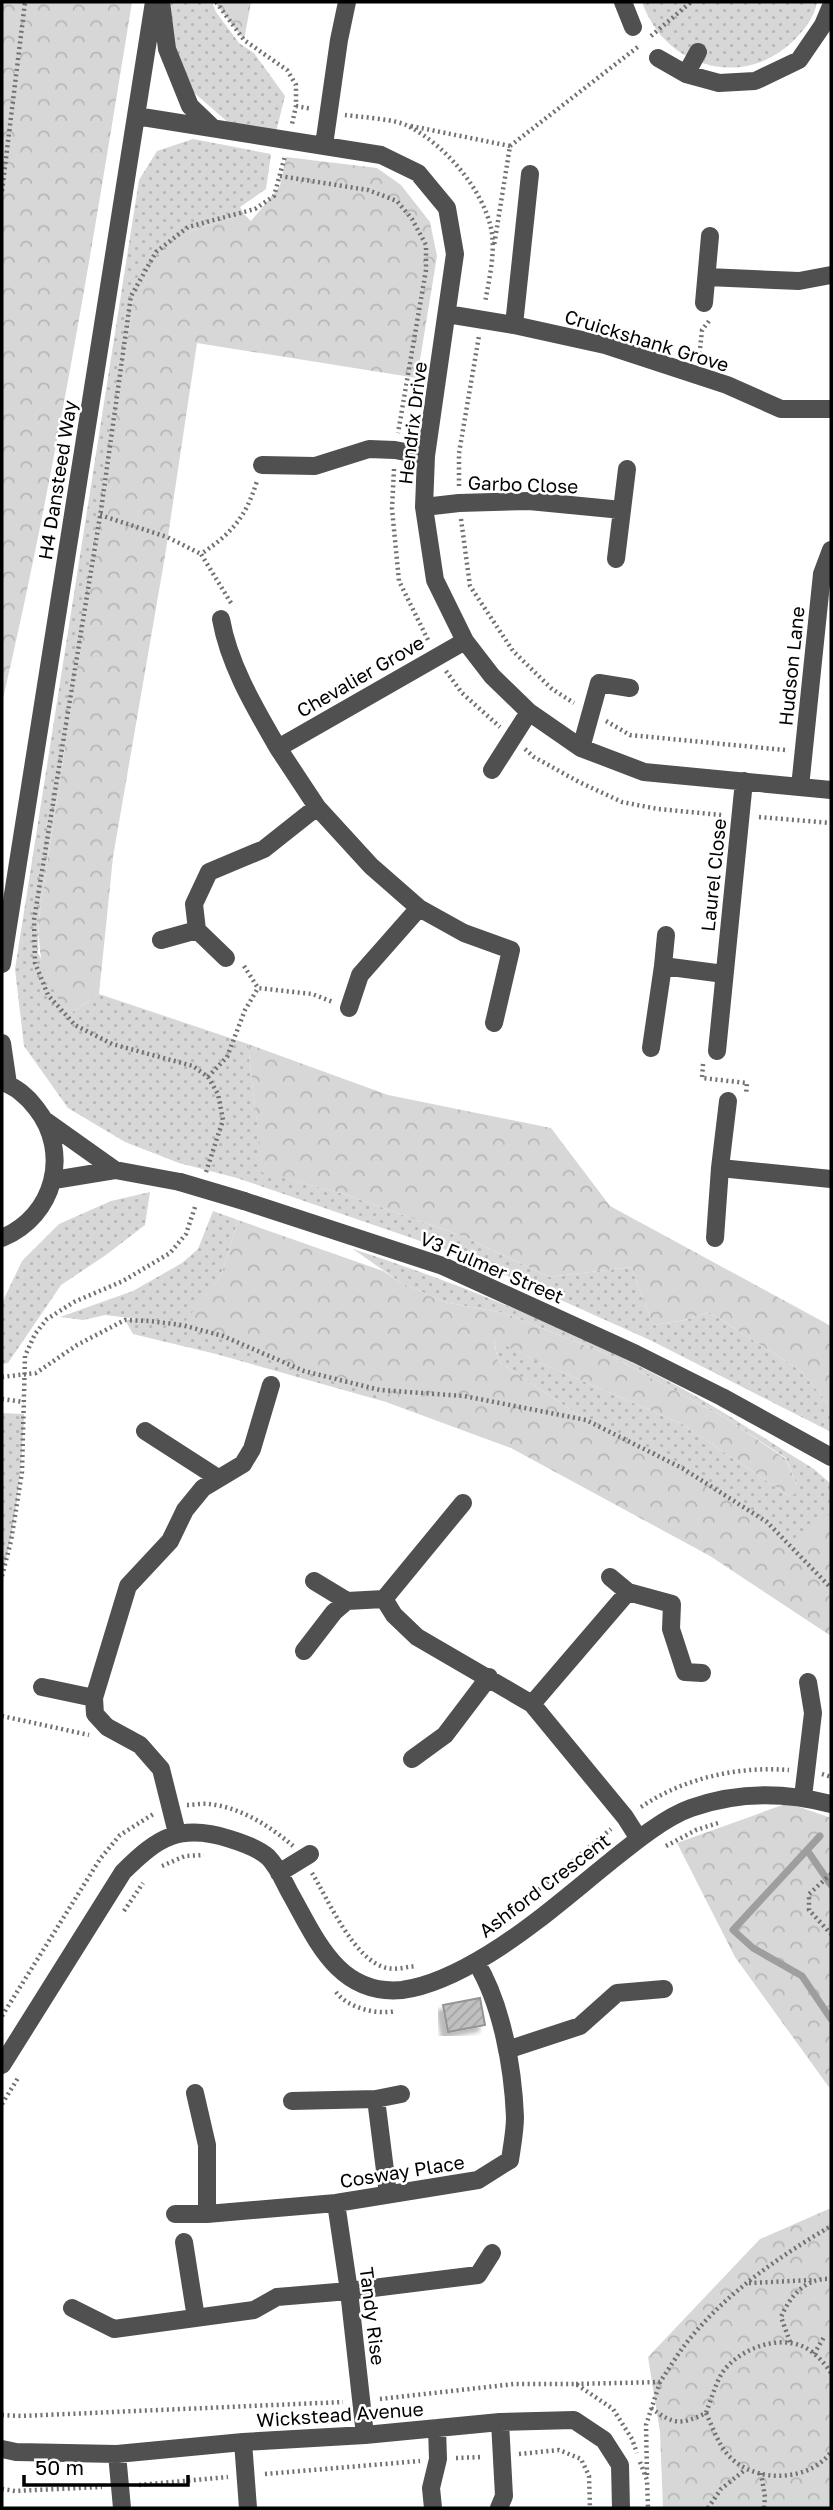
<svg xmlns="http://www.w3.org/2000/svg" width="833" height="2510" viewBox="0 0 833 2510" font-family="'Golos Text',sans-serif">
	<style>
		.grass { fill: url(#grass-dots) }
		.forest { fill: url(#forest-crowns) }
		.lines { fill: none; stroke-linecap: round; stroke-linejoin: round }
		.stream { stroke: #9e9e9e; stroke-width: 7 }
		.building { fill: url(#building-hatch); stroke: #949494; stroke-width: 2; filter: url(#shadow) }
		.path { stroke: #727272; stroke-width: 4.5; stroke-dasharray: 2 3.5; stroke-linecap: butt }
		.minor { stroke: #505050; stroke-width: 18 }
		.minor-bridge { stroke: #505050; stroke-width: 18 }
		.labels { text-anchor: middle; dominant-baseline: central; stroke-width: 5; stroke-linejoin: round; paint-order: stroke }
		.street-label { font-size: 19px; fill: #000; stroke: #fff }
	</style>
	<defs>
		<pattern id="grass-dots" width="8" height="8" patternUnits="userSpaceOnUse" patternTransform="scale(1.75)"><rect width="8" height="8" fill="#d7d7d7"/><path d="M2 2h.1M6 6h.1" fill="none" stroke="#b7b7b7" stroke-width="1.8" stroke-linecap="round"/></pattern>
		<pattern id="forest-crowns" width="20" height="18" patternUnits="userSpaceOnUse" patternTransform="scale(1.75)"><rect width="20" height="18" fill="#d7d7d7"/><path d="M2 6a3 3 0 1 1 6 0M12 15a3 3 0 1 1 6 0" fill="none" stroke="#b7b7b7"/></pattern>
		<pattern id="building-hatch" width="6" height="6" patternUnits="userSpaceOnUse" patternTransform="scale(1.75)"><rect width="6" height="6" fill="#c0c0c0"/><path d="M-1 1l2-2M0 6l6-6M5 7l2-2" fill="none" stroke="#a3a3a3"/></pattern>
		<filter id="shadow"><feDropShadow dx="-6" dy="6" stdDeviation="2" flood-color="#0004"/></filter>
	</defs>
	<rect width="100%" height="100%" fill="#fff"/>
	<path class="grass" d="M 168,2 L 212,2 L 216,12 L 239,43 L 254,53 L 285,96 L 276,132 L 230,124 L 192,91 L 173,45 Z
		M 642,2 L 817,2 C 815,17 803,32 791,43 C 740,90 664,66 642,2 Z
		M 193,139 L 271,154 L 266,189 L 240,207 L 244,214 L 191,231 L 133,300 L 39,917 L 38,953 L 71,1013 L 99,994 L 248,1044 C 252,1087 259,1129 262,1172 L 344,1194 L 465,1237 L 549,1277 L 631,1267 L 653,1325 L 685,1320 L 709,1312 L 801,1371 L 831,1407 L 831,1432 L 652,1341 L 461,1255 L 237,1178 L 179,1163 L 125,1142 L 68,1108 L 24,1046 L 15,969 L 139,180 L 157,151 Z
		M 150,1192 L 145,1225 L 106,1255 L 61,1285 L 8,1363 L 2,1364 L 2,1303 L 22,1261 L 59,1224 L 111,1201 Z
		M 213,1211 L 238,1220 L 221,1276 L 183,1325 L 223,1336 L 304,1371 L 380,1390 L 386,1402 L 216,1354 L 133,1334 L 125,1320 L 138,1319 L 105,1315 L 83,1320 L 60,1317 L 133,1291 L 182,1263 L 198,1249 Z
		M 353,1249 C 462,1284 566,1328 668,1381 C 718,1407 766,1440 814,1469 L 831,1484 L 831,1516 L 828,1516 L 793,1547 L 767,1522 L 682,1468 L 586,1420 L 498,1361 L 494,1339 L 539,1362 L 682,1424 L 789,1496 L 797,1486 L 786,1458 L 727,1419 L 611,1356 L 504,1313 L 444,1302 L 400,1282 Z
		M 2,1413 L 24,1414 C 22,1469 16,1523 2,1576 Z"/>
	<path class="forest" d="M 2,2 L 132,2 C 94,236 56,471 2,703 Z
		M 216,2 L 251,2 L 244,40 L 217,5 Z
		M 286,157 L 377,168 L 401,185 L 430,222 L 437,256 L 417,378 L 197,343 L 165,556 L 113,857 L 99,994 L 71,1013 C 43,975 38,965 39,917 L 133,300 L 154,264 L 191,231 L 244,214 L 251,221 L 280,186 Z
		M 248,1044 L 388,1095 L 551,1128 L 610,1206 L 831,1326 L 831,1407 L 801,1371 L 709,1312 L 685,1320 L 653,1325 L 631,1267 L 549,1277 L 465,1237 L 344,1194 L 261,1172 C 259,1129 252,1087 248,1044 Z
		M 238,1220 L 383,1271 L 400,1282 L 444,1302 L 504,1313 L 611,1356 L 727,1419 L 786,1459 L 797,1486 L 795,1494 L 789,1496 L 682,1424 L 539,1362 L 494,1340 L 498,1361 L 586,1420 L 682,1468 L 767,1522 L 793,1547 L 828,1515 L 831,1516 L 831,1636 L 710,1556 L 511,1448 L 386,1402 L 379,1390 L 304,1371 L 223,1336 L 182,1325 L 221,1276 Z
		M 788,1803 L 831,1818 L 831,2090 L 735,1957 L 677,1843 Z
		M 831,2208 L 831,2508 L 663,2508 L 660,2432 L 648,2357 L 760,2239 Z"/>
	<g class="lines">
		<path class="stream" d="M 820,1836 L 733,1930 L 753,1948 L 802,1976 L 831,2019
			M 807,1850 L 831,1885"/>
	</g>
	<path class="building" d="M 480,1998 L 485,2025 L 448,2032 L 443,2005 Z"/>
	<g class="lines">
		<path class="path" d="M 216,2 L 244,40 L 287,70 L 296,85 L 296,106 L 292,124
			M 651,36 L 691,2
			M 296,106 L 312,109
			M 345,115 C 360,117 396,119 408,126 C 444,144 482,188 491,228 C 496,252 489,279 485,303
			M 411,126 L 510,146 L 494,246
			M 510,146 L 639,46
			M 280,176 L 368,190 L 397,201 L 412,219 L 426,245 L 426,270 L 398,433
			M 2,191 L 25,2
			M 699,359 L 702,330 L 709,321
			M 394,469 L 392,509 L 399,581 L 429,642
			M 459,486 L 459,453 L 479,336
			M 100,515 L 167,537 L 201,554
			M 461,519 L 470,586 L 513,651 L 552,689 L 574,703
			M 231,603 L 201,554 C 232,533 246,517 257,481
			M 446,671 L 462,693 L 500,727
			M 606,721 L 630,735 L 785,750
			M 525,749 L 534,757 L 579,782 L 622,802 L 658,809 L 722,815
			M 759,817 L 831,823
			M 244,966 L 258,988 L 312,994 L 333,1002
			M 703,1064 L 702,1078 L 747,1083 L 746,1095
			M 208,1077 L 227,1057 L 245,1010 L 258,988
			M 206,1172 L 223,1120 L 218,1094 L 208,1077 L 193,1066 L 112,1044 L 75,1025 L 48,995 L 35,963 L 34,920 L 101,510 L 131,296 L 156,252 L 188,227 L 255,209 L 274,196 L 285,156
			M 2,1377 L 36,1373 L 77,1345 L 125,1320 L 150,1321 L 182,1325 L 223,1336 L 304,1371 L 380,1390 L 464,1396 L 586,1420 L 682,1468 L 767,1522 L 831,1588
			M 2,1399 L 24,1402
			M 2,1576 L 11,1541 L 22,1472 L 25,1356 L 35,1334 L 47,1319 L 74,1302 L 123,1281 L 170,1253 L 186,1234 L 196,1204
			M 2,1716 L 89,1735
			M 822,1774 L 831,1777
			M 187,1805 C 194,1805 202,1803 209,1804 C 240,1807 270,1826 293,1846
			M 641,1807 C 684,1778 738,1766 789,1770
			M 666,1846 L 696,1830 L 718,1823
			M 162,1866 L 185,1856 L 204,1855
			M 312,1873 C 328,1899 354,1961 387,1968 C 396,1970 406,1967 415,1966
			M 831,1874 L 809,1894 L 809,1910 L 831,1934
			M 124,1911 L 143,1883
			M 513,1911 L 611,1829
			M 336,1992 C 348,2008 376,2015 395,2011
			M 2,2016 L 100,1859 L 120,1835 L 155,1813
			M 2,2104 L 18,2078
			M 749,2283 L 813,2280
			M 790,2342 L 781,2317 C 790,2296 806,2277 831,2279
			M 814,2354 L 824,2337
			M 576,2384 L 660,2382 C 668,2370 676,2357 684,2346 C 723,2295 777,2258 831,2226
			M 380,2399 L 514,2384 L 576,2384 L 613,2409 L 632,2439 L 637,2453
			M 651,2408 C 674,2425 681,2425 706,2413 C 711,2400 715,2385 722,2373 C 737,2351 773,2336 799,2345 C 812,2349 824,2362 831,2373
			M 706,2413 C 713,2428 718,2444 729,2456 C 755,2484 809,2482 831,2452
			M 2,2415 L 21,2416 L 343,2402
			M 519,2454 L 559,2450 L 581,2459 L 589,2476 L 590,2508
			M 456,2458 L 483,2457
			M 640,2462 L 647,2480 L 648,2508
			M 761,2473 L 765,2497 L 764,2508
			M 265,2474 L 420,2461
			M 647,2475 L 646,2425 L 660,2382
			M 139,2485 L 228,2477
			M 2,2489 L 15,2491 L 102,2487
			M 708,2508 L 721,2489 L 746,2469"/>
		<path class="minor" d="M 161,2 L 167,49 L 190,106 L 212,127
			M 623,2 L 633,27
			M 658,58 L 686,74 L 719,83 L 755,81 L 799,60 L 823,25 L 831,6
			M 686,74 L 698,52
			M 136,116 L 381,155 L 418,173 L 447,208 L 455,254 L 426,456 L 424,507 L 435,580 L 465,641 L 492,676 L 529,712 L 581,748 L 644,772 L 831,790
			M 324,145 L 339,40 L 347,2
			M 707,277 L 799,281 L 831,275
			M 704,303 L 710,236
			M 447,314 L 514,325 L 605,345 L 727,385 L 781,409 L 831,409
			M 514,325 L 530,174
			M 262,465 L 315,466 L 369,449 L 395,450 L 426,456
			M 424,507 L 459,503 L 529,501 L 622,510
			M 616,559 L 627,469
			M 221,619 C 229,665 255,708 278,748 L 465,641
			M 581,748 L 599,683 L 630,688
			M 492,770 L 529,712
			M 800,787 L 822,574 L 831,550
			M 317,807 L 371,866 L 419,908 L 360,975 L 349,1008
			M 419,908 L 464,933 L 511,950 L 494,1023
			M 161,940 L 197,930
			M 226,958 L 197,930 L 194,904 L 209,872 L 264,849 L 317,807 L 278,748
			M 2,964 L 154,2
			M 663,966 L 666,935
			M 2,1043 L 8,1084
			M 651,1048 L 663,966 L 724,974
			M 717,1051 L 744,781
			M 2,1082 C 15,1086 28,1097 36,1108 C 71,1152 55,1216 2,1238
			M 728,1101 L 720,1168 L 831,1179
			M 46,1121 L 115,1170
			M 54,1180 L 115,1170 L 180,1182
			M 244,1201 L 443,1266 L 636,1354 L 722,1397 L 831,1457
			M 715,1238 L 720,1168
			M 145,1431 L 218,1478
			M 610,1577 L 628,1592 L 672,1604 L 671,1629 L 685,1672 L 702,1673
			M 314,1581 L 347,1601
			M 384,1599 L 463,1503
			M 304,1651 L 334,1612 L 347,1601 L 384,1599 L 394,1615 L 417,1637 L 532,1704 L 625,1817 L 639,1839
			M 42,1687 L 94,1698
			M 532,1704 L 628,1592
			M 412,1759 L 445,1735 L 489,1677
			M 803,1797 L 813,1713 L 808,1682
			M 177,1833 L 161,1769 L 140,1745 L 107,1727 L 95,1714 L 94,1698 L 128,1586 L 170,1541 L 185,1510 L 203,1488 L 243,1464 L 252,1449 L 271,1385
			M 279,1873 L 310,1854
			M 507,2050 L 580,2026 L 617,1993 L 664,1989
			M 2,2065 L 123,1872 C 158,1837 180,1823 230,1839 C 243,1843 258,1848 268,1857 C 278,1867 284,1882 290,1893 C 316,1939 338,1996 402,1990 C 433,1986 463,1970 489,1954 C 533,1927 571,1893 611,1861 C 632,1844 665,1817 691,1808 C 736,1792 785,1792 831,1804
			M 195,2093 L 207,2145 L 207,2214
			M 376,2099 L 388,2194
			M 292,2101 L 376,2099 L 401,2094
			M 336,2203 L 349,2291 L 365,2435
			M 175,2214 L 207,2214 L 336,2203 L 478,2180 L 510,2160 C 512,2146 515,2131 515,2117 C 513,2068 502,2004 476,1962
			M 184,2242 L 196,2318
			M 72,2308 L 114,2329 L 254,2310 L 277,2297 L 349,2291 L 478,2275 L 492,2253
			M 243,2442 L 248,2508
			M 2,2449 L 16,2452 L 117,2454 L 243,2442 L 365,2435 L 500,2422 L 574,2420 L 604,2440 L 620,2465 L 621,2508
			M 117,2454 L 122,2508
			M 433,2508 L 431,2488 L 438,2459 L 437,2428
			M 499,2508 L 504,2496 L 500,2422"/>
		<path class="minor-bridge" d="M 180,1182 L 244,1201"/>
	</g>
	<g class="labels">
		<g class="street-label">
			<text transform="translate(647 340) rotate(17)">Cruickshank Grove</text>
			<text transform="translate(412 423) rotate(-83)">Hendrix Drive</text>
			<text transform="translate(57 480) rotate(-81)">H4 Dansteed Way</text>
			<text transform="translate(523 484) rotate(2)">Garbo Close</text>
			<text transform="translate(791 666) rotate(-84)">Hudson Lane</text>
			<text transform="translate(360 676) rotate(-30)">Chevalier Grove</text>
			<text transform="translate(713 875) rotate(-84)">Laurel Close</text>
			<text transform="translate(492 1267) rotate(23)">V3 Fulmer Street</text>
			<text transform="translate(544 1885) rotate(-37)">Ashford Crescent</text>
			<text transform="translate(402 2171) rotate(-9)">Cosway Place</text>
			<text transform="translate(373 2316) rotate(83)">Tandy Rise</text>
			<text transform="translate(340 2414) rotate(-4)">Wickstead Avenue</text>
		</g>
	</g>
	<rect width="833" height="2510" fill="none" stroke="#000000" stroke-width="7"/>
	<path d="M24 2475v10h164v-10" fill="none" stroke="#000000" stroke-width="3.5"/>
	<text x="35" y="2475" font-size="21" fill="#000000" stroke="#ffffff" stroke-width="5" paint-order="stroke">50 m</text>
</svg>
